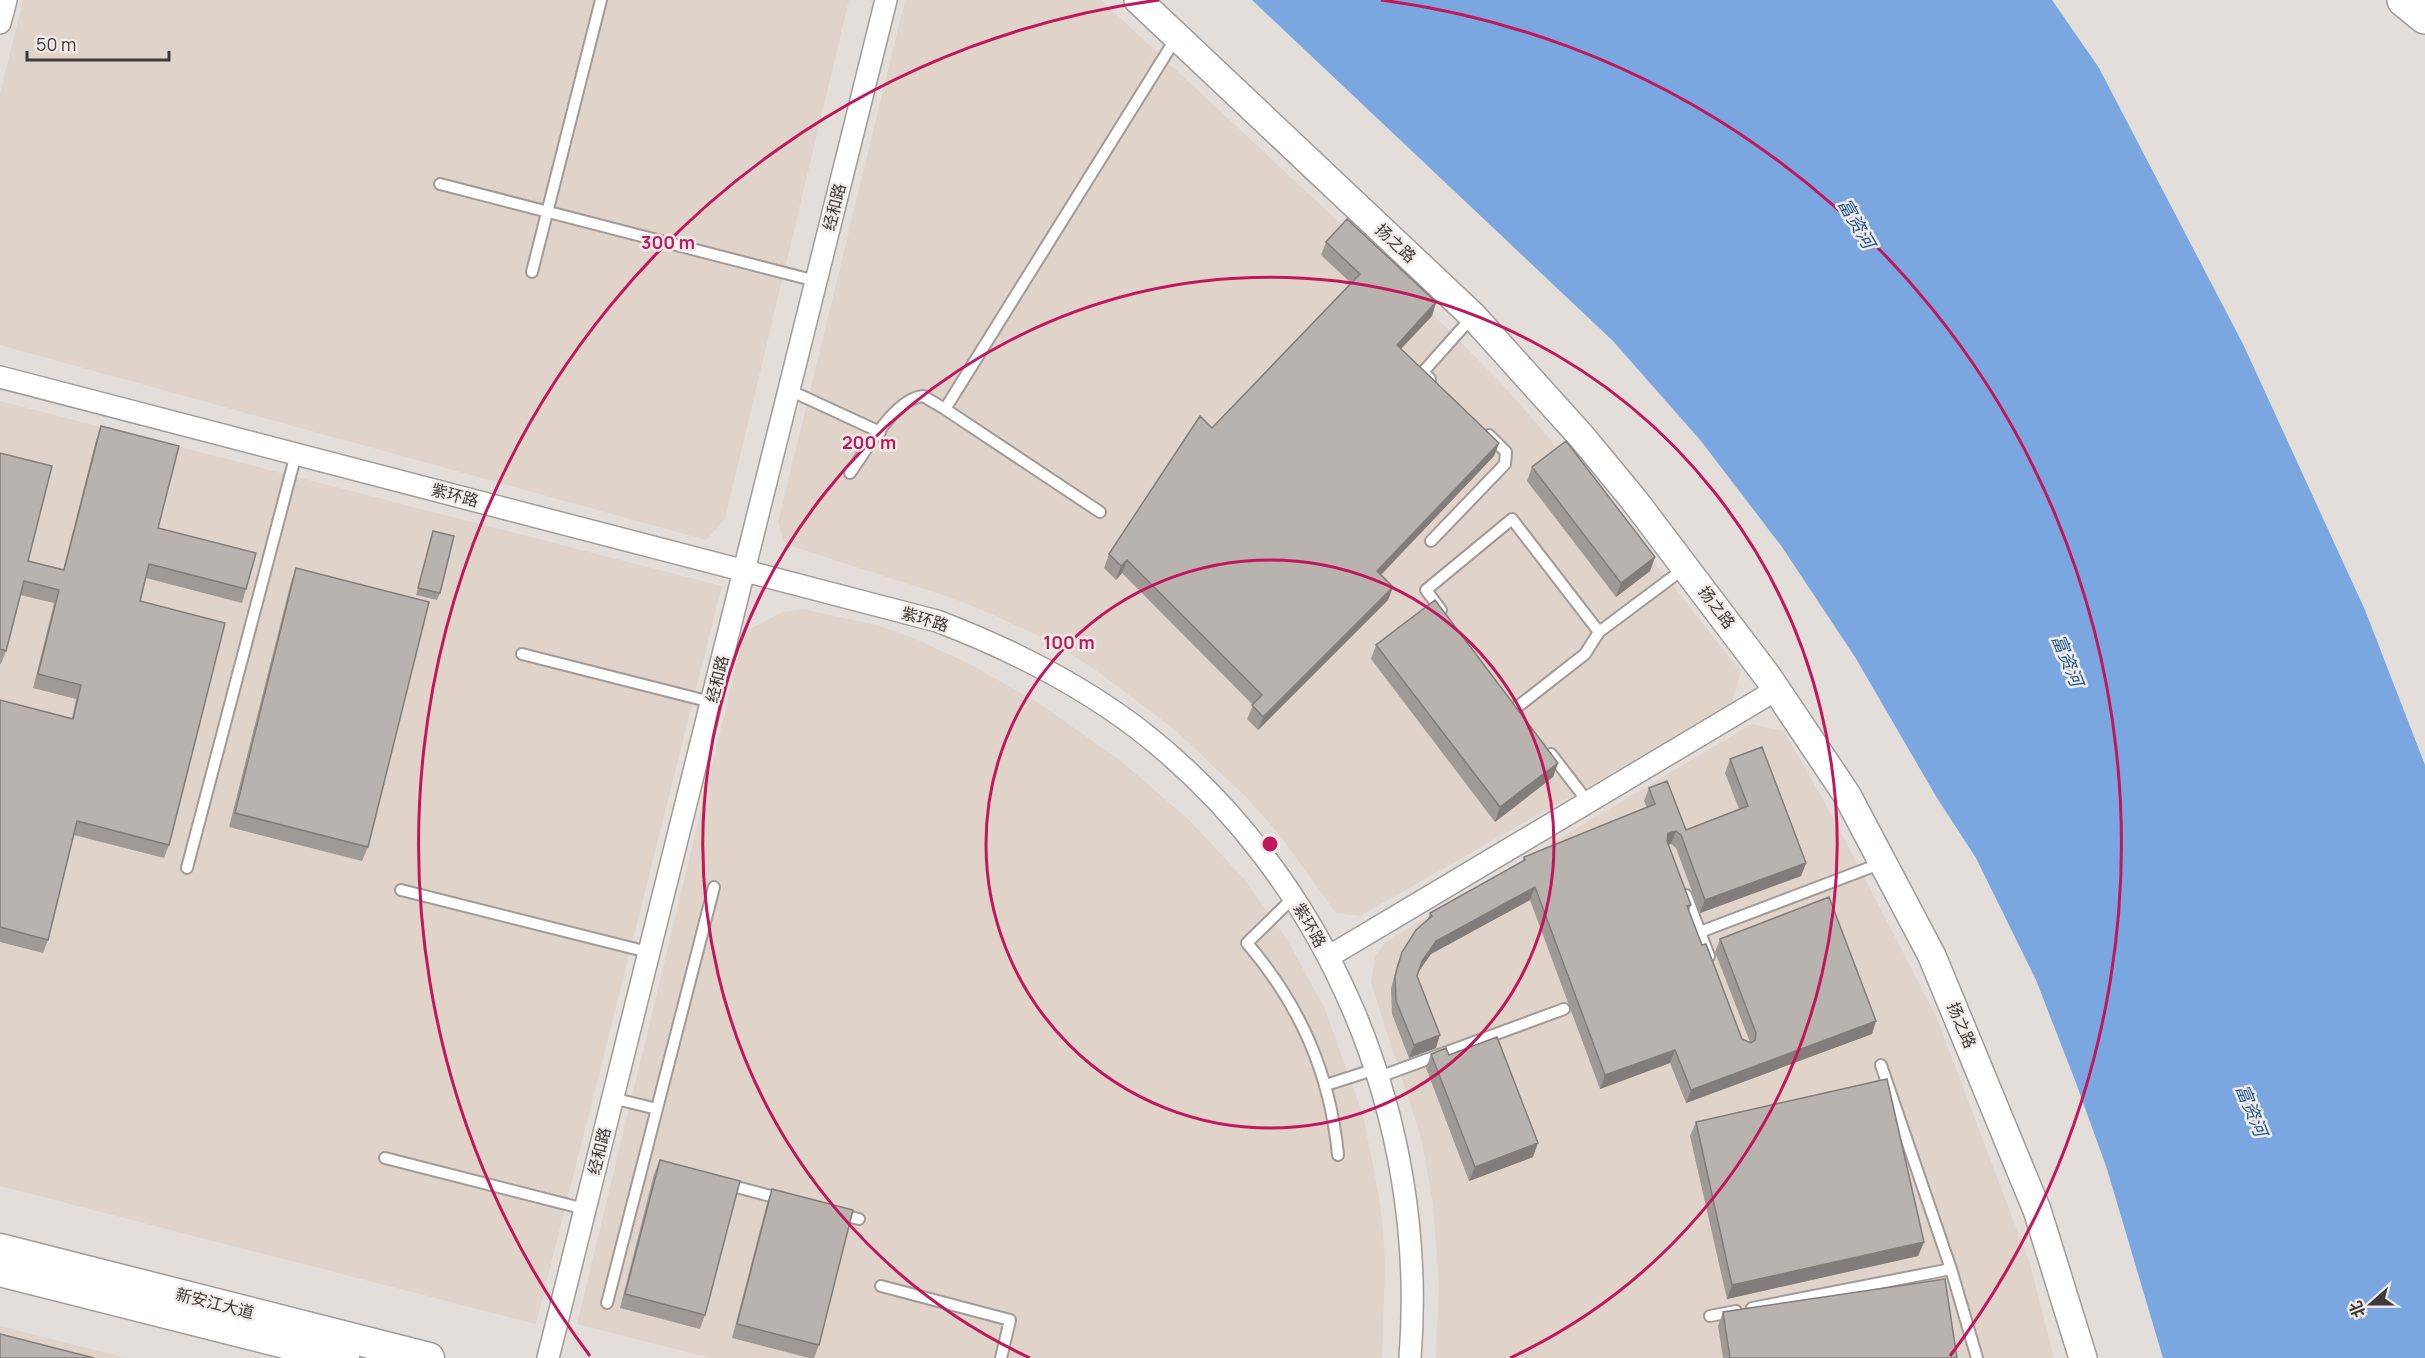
<svg xmlns="http://www.w3.org/2000/svg" width="2425" height="1358" viewBox="0 0 2425 1358" font-family="Manrope,'Noto Sans SC',sans-serif">
	<style>
		.built { fill: #e0d3ca }
		.water { fill: #7aa7e0 }
		.lines { fill: none; stroke-linecap: round; stroke-linejoin: round }
		.service-casing { stroke: #a19b97; stroke-width: 14 }
		.minor-casing { stroke: #a19b97; stroke-width: 24 }
		.tertiary-casing { stroke: #a19b97; stroke-width: 30 }
		.secondary-casing { stroke: #a19b97; stroke-width: 33 }
		.trunk-casing { stroke: #a19b97; stroke-width: 36 }
		.service { stroke: #fff; stroke-width: 10 }
		.minor { stroke: #fff; stroke-width: 21 }
		.tertiary { stroke: #fff; stroke-width: 27 }
		.secondary { stroke: #fff; stroke-width: 30 }
		.trunk { stroke: #fff; stroke-width: 33 }
		.wall { fill: #9f9a96 }
		.shaded-wall { fill: #827d7a }
		.building { fill: #b9b3af; stroke: #827d7a; stroke-width: 1.5 }
		.ring { fill: none; stroke: #c2185b; stroke-width: 3 }
		.labels { text-anchor: middle; dominant-baseline: central; stroke-width: 5; stroke-linejoin: round; paint-order: stroke }
		.street-label { font-size: 16px; fill: #3d3a39; stroke: #f2ebe7 }
		.water-label { font-size: 18px; font-style: italic; fill: #1a559a; stroke: #f2ebe7 }
		.centre { fill: #c2185b; stroke: #f2ebe7; stroke-width: 3 }
		.ring-label { font-size: 18px; text-anchor: middle; font-weight: bold; fill: #c2185b; stroke: #f2ebe7; stroke-width: 5; stroke-linejoin: round; paint-order: stroke }
	</style>
	<rect width="100%" height="100%" fill="#e4deda"/>
	<path class="built" d="M 23,0 L 849,0 L 725,519 L 706,540 L 0,345 L 0,94 Z
		M 905,0 L 1101,0 L 1369,250 L 1503,385 L 1625,525 L 1741,672 L 1731,705 L 1360,916 L 1336,913 L 1278,833 L 1245,796 L 1174,729 L 1097,671 L 1054,643 L 989,613 L 955,599 L 785,544 L 778,523 Z
		M 0,401 L 722,586 L 536,1324 L 0,1186 Z
		M 803,609 L 876,625 L 911,637 L 970,664 L 1040,704 L 1121,761 L 1188,819 L 1244,879 L 1288,941 L 1324,1007 L 1363,1115 L 1378,1191 L 1383,1229 L 1385,1267 L 1382,1358 L 710,1358 L 577,1324 L 744,632 L 783,612 Z
		M 1752,724 L 1784,731 L 1835,821 L 1936,1016 L 2030,1264 L 2054,1358 L 1436,1358 L 1439,1287 L 1433,1203 L 1421,1137 L 1371,983 L 1375,956 L 1386,941 Z
		M 0,1326 L 126,1358 L 0,1358 Z"/>
	<path class="water" d="M 1252,0 L 2052,0 L 2099,68 L 2244,346 L 2365,610 L 2425,765 L 2425,1358 L 2163,1358 L 2107,1169 L 2076,1083 L 2036,980 L 1976,858 L 1937,798 L 1855,657 L 1782,547 L 1701,441 L 1613,341 Z"/>
	<g class="lines">
		<defs>
			<path id="service" d="M 440,184 L 816,281
				M 532,272 L 601,0
				M 1430,379 L 1423,372 L 1473,316
				M 789,390 L 880,432
				M 850,473 C 867,450 894,399 923,396 L 945,409
				M 1100,512 L 945,409 L 1176,38
				M 1431,541 L 1505,464 L 1506,452 L 1489,435
				M 1441,610 L 1426,590 L 1512,519 L 1599,632
				M 522,654 L 711,702
				M 1516,708 L 1585,654 L 1599,632 L 1686,567
				M 1551,754 L 1588,802
				M 187,868 L 296,454
				M 401,890 L 648,952
				M 1686,895 L 1709,956
				M 1293,898 L 1247,943 C 1300,1005 1330,1073 1338,1155
				M 1700,932 L 1882,863
				M 1881,1065 L 1951,1269 L 1977,1358
				M 1379,1077 L 1564,1009
				M 1326,1085 L 1376,1069
				M 612,1098 L 657,1109
				M 385,1158 L 585,1209
				M 725,1184 L 782,1199
				M 838,1214 L 859,1219
				M 881,1286 L 1010,1320 L 1001,1358
				M 607,1303 L 714,887
				M 1752,1308 L 1951,1269
				M 1710,1316 L 1736,1311"/>
			<path id="minor" d="M 0,23 L 6,0
				M 0,377 L 937,621 C 1008,648 1076,682 1137,728 C 1329,876 1429,1118 1410,1358
				M 1328,957 L 1776,690
				M 548,1358 L 886,0"/>
			<path id="tertiary" d="M 1138,0 L 1473,316 L 1582,437 L 1634,500 L 1768,677 L 1847,795 L 1932,956 L 2037,1210 L 2083,1358"/>
			<path id="secondary" d="M 0,1249 L 429,1358
				M 0,1271 L 344,1358"/>
			<path id="trunk" d="M 2404,0 L 2425,17"/>
		</defs>
		<use href="#service" class="service-casing"/>
		<use href="#minor" class="minor-casing"/>
		<use href="#tertiary" class="tertiary-casing"/>
		<use href="#secondary" class="secondary-casing"/>
		<use href="#trunk" class="trunk-casing"/>
		<use href="#service" class="service"/>
		<use href="#minor" class="minor"/>
		<use href="#tertiary" class="tertiary"/>
		<use href="#secondary" class="secondary"/>
		<use href="#trunk" class="trunk"/>
	</g>
	<path class="wall" d="M 1326,242 L 1436,302 L 1432,316 L 1401,349 L 1499,443 L 1494,456 L 1381,575 L 1393,587 L 1388,600 L 1258,730 L 1247,719 L 1253,705 L 1122,573 L 1116,580 L 1104,568 L 1109,554 L 1212,428 L 1351,283 L 1321,255 Z
		M 101,426 L 158,528 L 246,589 L 242,603 L 146,578 L 140,601 L 169,845 L 164,858 L 74,835 L 48,940 L 43,953 L 0,942 L 0,700 L 72,718 L 76,699 L 33,688 L 54,603 L 20,595 L 6,651 L 1,664 L 0,664 L 0,453 L 28,561 L 63,570 L 96,440 Z
		M 1532,467 L 1655,557 L 1650,571 L 1616,597 L 1527,481 Z
		M 433,531 L 440,593 L 437,600 L 416,595 Z
		M 296,568 L 368,847 L 362,861 L 229,827 L 291,582 Z
		M 1376,645 L 1558,763 L 1553,777 L 1495,822 L 1371,659 Z
		M 1730,759 L 1806,863 L 1801,876 L 1700,913 L 1676,848 L 1671,844 L 1668,844 L 1691,905 L 1689,911 L 1702,945 L 1742,1039 L 1750,1042 L 1715,952 L 1720,939 L 1872,1034 L 1686,1103 L 1670,1063 L 1600,1089 L 1530,900 L 1431,954 L 1418,972 L 1417,976 L 1436,1048 L 1409,1058 L 1392,1014 L 1391,989 L 1397,965 L 1402,952 L 1427,921 L 1430,913 L 1522,862 L 1524,857 L 1647,807 L 1644,801 L 1649,788 L 1686,830 L 1739,809 L 1725,773 Z
		M 1431,1054 L 1449,1055 L 1533,1157 L 1469,1181 L 1426,1068 Z
		M 1696,1122 L 1924,1242 L 1918,1256 L 1727,1299 L 1690,1136 Z
		M 660,1160 L 705,1315 L 700,1329 L 620,1308 L 654,1174 Z
		M 772,1189 L 819,1345 L 814,1358 L 809,1358 L 732,1338 L 767,1203 Z
		M 1723,1312 L 1957,1358 L 1723,1358 L 1718,1326 Z"/>
	<path class="shaded-wall" d="M 1436,302 L 1432,316 L 1392,358 L 1397,345 Z
		M 1499,443 L 1494,456 L 1372,584 L 1377,571 Z
		M 1655,557 L 1650,571 L 1616,597 L 1621,583 Z
		M 1127,560 L 1122,573 L 1116,580 L 1121,566 Z
		M 1393,587 L 1388,600 L 1258,730 L 1263,717 Z
		M 1558,763 L 1553,777 L 1495,822 L 1500,807 Z
		M 1676,831 L 1671,844 L 1664,846 L 1668,833 Z
		M 1806,863 L 1801,876 L 1700,913 L 1705,900 Z
		M 1535,887 L 1530,900 L 1431,954 L 1417,974 L 1422,961 L 1436,941 Z
		M 1876,1021 L 1872,1034 L 1686,1103 L 1691,1090 Z
		M 1440,1035 L 1436,1048 L 1409,1058 L 1414,1045 Z
		M 1675,1050 L 1670,1063 L 1600,1089 L 1605,1075 Z
		M 1538,1143 L 1533,1157 L 1469,1181 L 1475,1167 Z
		M 1924,1242 L 1918,1256 L 1727,1299 L 1732,1285 Z"/>
	<path class="building" d="M 1347,219 L 1436,302 L 1397,345 L 1499,443 L 1377,571 L 1393,587 L 1263,717 L 1252,705 L 1262,695 L 1127,560 L 1121,566 L 1109,554 L 1200,416 L 1212,428 L 1360,274 L 1326,242 Z
		M 101,426 L 179,446 L 158,528 L 256,553 L 246,589 L 149,564 L 140,601 L 225,623 L 169,845 L 77,821 L 48,940 L 0,927 L 0,700 L 73,719 L 81,685 L 38,674 L 59,590 L 24,581 L 6,651 L 0,649 L 0,453 L 52,466 L 28,561 L 64,570 Z
		M 1566,441 L 1655,557 L 1621,583 L 1532,467 Z
		M 433,531 L 454,536 L 440,593 L 418,588 Z
		M 296,568 L 429,602 L 368,847 L 235,813 Z
		M 1435,600 L 1558,763 L 1500,807 L 1376,645 Z
		M 1762,747 L 1806,863 L 1705,900 L 1681,835 L 1676,831 L 1668,833 L 1667,841 L 1691,905 L 1687,906 L 1702,945 L 1706,944 L 1742,1039 L 1751,1043 L 1755,1040 L 1756,1033 L 1720,939 L 1829,897 L 1876,1021 L 1691,1090 L 1675,1050 L 1605,1075 L 1535,887 L 1436,941 L 1422,961 L 1417,976 L 1440,1035 L 1414,1045 L 1396,1001 L 1395,976 L 1402,952 L 1416,930 L 1432,916 L 1430,913 L 1525,860 L 1524,857 L 1655,804 L 1649,788 L 1667,781 L 1686,830 L 1748,806 L 1730,759 Z
		M 1497,1037 L 1538,1143 L 1475,1167 L 1431,1054 L 1446,1048 L 1449,1055 Z
		M 1887,1079 L 1924,1242 L 1732,1285 L 1696,1122 Z
		M 660,1160 L 740,1181 L 705,1315 L 625,1294 Z
		M 772,1189 L 853,1210 L 819,1345 L 737,1324 Z
		M 1945,1279 L 1957,1358 L 1730,1358 L 1723,1312 Z
		M 0,1334 L 94,1358 L 0,1358 Z"/>
	<g class="ring">
		<circle cx="1270" cy="844" r="284"/>
		<path d="M1030 1358A567 567 0 1 1 1510 1358"/>
		<path d="M590 1356A851 851 0 0 1 1159 0M1381 0A851 851 0 0 1 1950 1356"/>
	</g>
	<g class="labels">
		<g class="street-label">
			<text transform="translate(834 207) rotate(-76)">经和路</text>
			<text transform="translate(1396 243) rotate(43)">扬之路</text>
			<text transform="translate(455 495) rotate(15)">紫环路</text>
			<text transform="translate(1717 607) rotate(53)">扬之路</text>
			<text transform="translate(925 619) rotate(17)">紫环路</text>
			<text transform="translate(717 679) rotate(-76)">经和路</text>
			<text transform="translate(1310 925) rotate(60)">紫环路</text>
			<text transform="translate(1962 1025) rotate(67)">扬之路</text>
			<text transform="translate(599 1151) rotate(-76)">经和路</text>
			<text transform="translate(215 1303) rotate(14)">新安江大道</text>
		</g>
		<g class="water-label">
			<text transform="translate(1857 223) rotate(60)">富资河</text>
			<text transform="translate(2068 660) rotate(68)">富资河</text>
			<text transform="translate(2252 1110) rotate(68)">富资河</text>
		</g>
	</g>
	<circle cx="1270" cy="844" r="9" class="centre"/>
	<g class="ring-label">
		<text x="668" y="249">300 m</text>
		<text x="869" y="449">200 m</text>
		<text x="1069" y="649">100 m</text>
	</g>
	<g transform="translate(2371 1304) rotate(249)" stroke="#f2ebe7" stroke-width="4.5" paint-order="stroke">
	<path d="M0-4.5L10 22L0 15L-10 22Z" fill="#3d3a39"/>
	<text y="-9" font-size="16" font-weight="bold" text-anchor="middle" fill="#3d3a39">北</text>
	</g>
	<path d="M27 51v9h142v-9" fill="none" stroke="#3d3a39" stroke-width="3"/>
	<text x="36" y="51" font-size="18" fill="#3d3a39" stroke="#f2ebe7" stroke-width="4.5" paint-order="stroke">50 m</text>
</svg>
